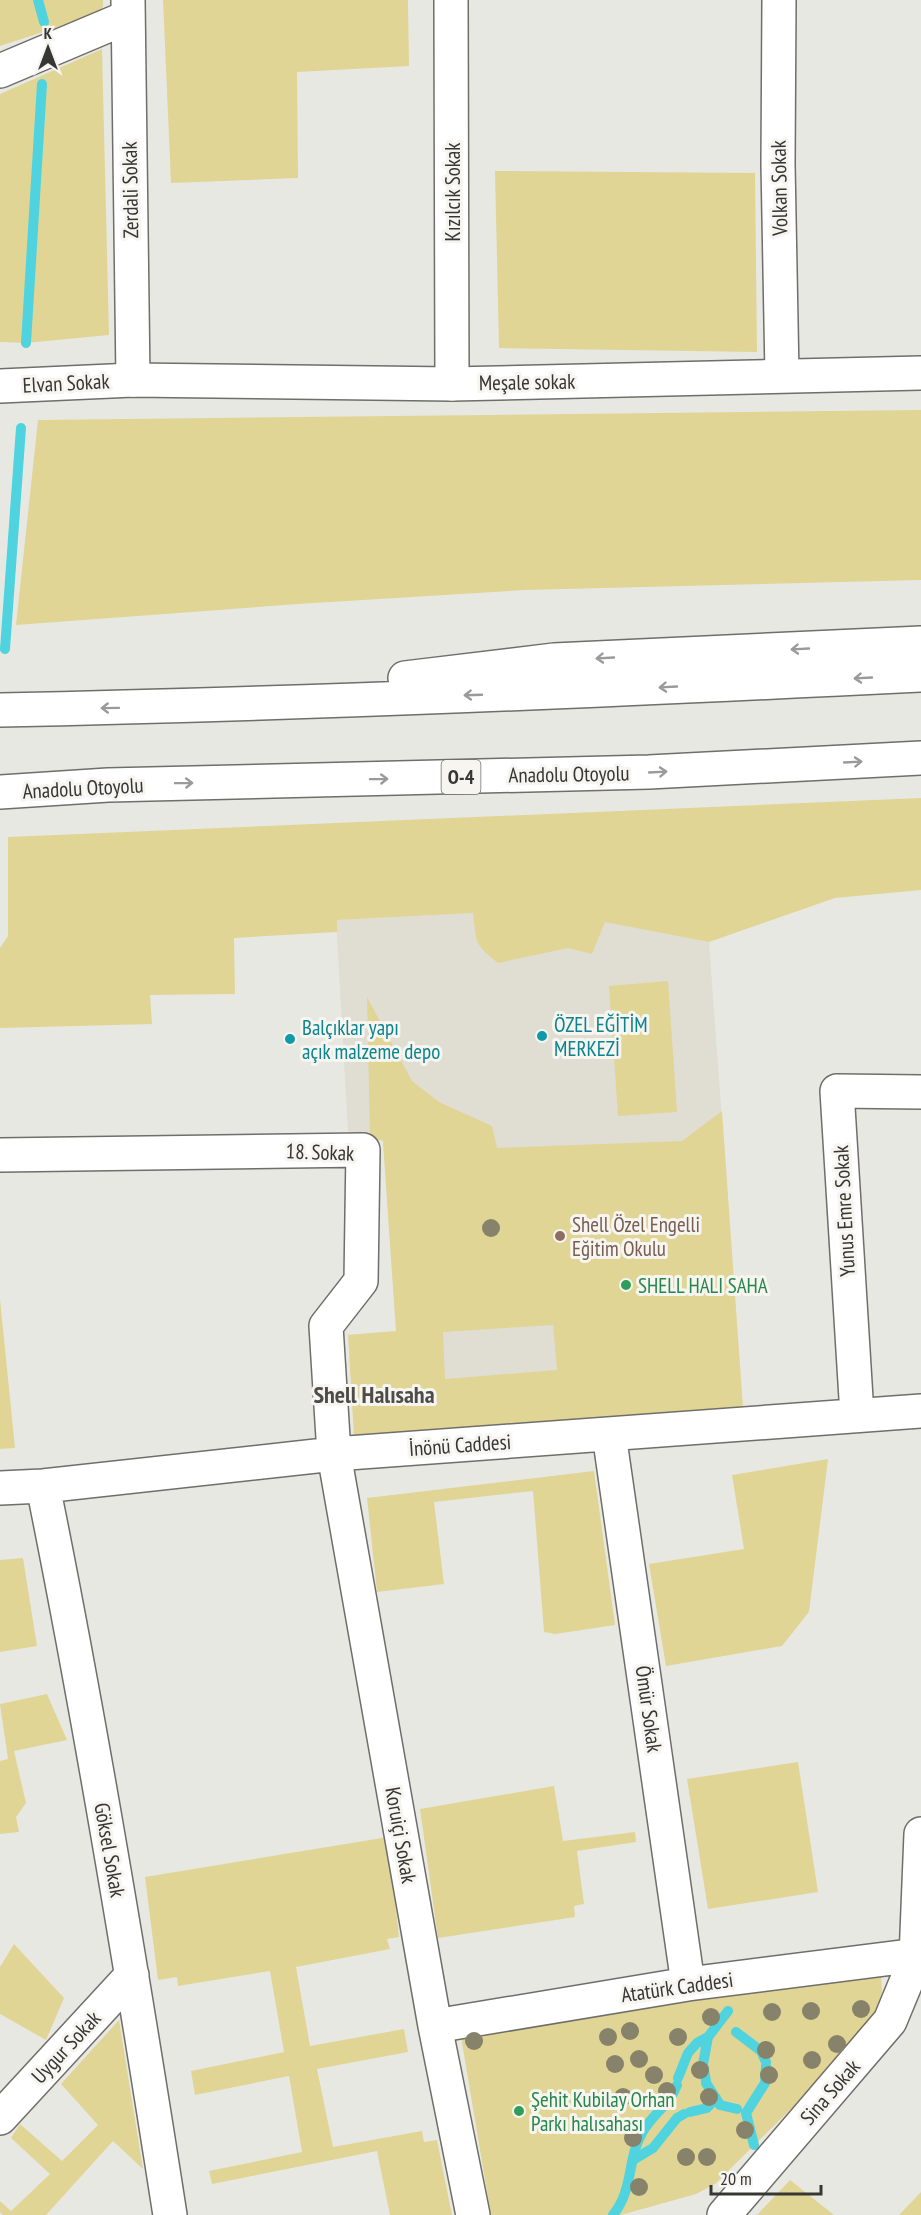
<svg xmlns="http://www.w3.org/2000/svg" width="921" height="2215" viewBox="0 0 921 2215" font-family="'PT Sans Narrow',sans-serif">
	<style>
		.built { fill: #e0ded2 }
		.green { fill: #e0d595; fill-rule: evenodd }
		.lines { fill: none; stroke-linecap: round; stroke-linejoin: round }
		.stream { stroke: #4fd3df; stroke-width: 10 }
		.street-casing { stroke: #6f6e6a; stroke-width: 36 }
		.secondary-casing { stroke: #6f6e6a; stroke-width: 36 }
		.highway-casing { stroke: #6f6e6a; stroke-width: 36 }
		.street { stroke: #fff; stroke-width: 33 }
		.secondary { stroke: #fff; stroke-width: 33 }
		.highway { stroke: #fff; stroke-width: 33 }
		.tree { fill: #87836b }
		.oneway { stroke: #9b9a9a }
		.culture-dot { fill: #0f9aa8; stroke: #f6f5f0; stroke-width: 2 }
		.education-dot { fill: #8d6e63; stroke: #f6f5f0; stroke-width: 2 }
		.leisure-dot { fill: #2e9e5b; stroke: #f6f5f0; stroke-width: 2 }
		.labels { text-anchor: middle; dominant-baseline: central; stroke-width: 6; stroke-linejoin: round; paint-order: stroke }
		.shield { fill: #f6f5f0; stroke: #706f6d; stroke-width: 1.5 }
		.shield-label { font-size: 20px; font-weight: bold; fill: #373635 }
		.street-label { font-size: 21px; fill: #373635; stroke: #f6f5f0 }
		.culture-label { font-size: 21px; fill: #0d838f; stroke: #f6f5f0; text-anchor: start }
		.education-label { font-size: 21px; fill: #785e54; stroke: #f6f5f0; text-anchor: start }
		.leisure-label { font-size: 21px; fill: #27864d; stroke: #f6f5f0; text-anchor: start }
		.quarter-label { font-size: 24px; font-weight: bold; fill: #4d4c49; stroke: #f6f5f0 }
	</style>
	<rect width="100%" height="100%" fill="#e8e8e3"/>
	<path class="built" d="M 550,909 L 709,942 L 743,1408 L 513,1425 L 348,1335 L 396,1331 L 383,1140 L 348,1131 L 336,920 Z"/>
	<path class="green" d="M 0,0 L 103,0 L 103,7 L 95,15 L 0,46 Z
		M 163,0 L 408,0 L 409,66 L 297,72 L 298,178 L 171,183 Z
		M 102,49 L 109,335 L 26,343 L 0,342 L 0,94 Z
		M 495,171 L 755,173 L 757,352 L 499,348 Z
		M 921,410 L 921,580 L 525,590 L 298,604 L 16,625 L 38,420 Z
		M 921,798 L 921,890 L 835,898 L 709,942 L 605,922 L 592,954 L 568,948 L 498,963 C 473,943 477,943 473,913 L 337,920 L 337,932 L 234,938 L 235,994 L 150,995 L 152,1024 L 0,1028 L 0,948 L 8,936 L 8,837 Z
		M 668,981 L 677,1112 L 618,1116 L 609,986 Z
		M 367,997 L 412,1081 L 439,1102 L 492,1126 L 497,1148 L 682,1141 L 722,1111 L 743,1408 L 354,1437 L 348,1335 L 396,1331 L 383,1141 L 370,1137 ZM 553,1325 L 557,1370 L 445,1379 L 443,1332 Z
		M 0,1299 L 15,1448 L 0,1449 Z
		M 828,1459 L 809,1612 L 782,1646 L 666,1666 L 649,1564 L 744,1549 L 732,1475 Z
		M 594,1471 L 615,1625 L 555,1634 L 544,1632 L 533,1491 L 434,1502 L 444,1584 L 377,1592 L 367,1498 Z
		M 23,1558 L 37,1646 L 0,1652 L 0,1560 Z
		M 47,1694 L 67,1740 L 14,1751 L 26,1803 L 16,1817 L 19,1832 L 0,1834 L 0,1761 L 8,1759 L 0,1704 Z
		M 798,1762 L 818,1892 L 708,1909 L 687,1779 Z
		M 554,1786 L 563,1841 L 635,1832 L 636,1842 L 577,1851 L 584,1904 L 574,1906 L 575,1917 L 438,1938 L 420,1809 Z
		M 388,1837 L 399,1937 L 387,1939 L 390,1949 L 296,1967 L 310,2046 L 404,2029 L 408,2052 L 317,2069 L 333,2147 L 422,2131 L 424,2142 L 437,2140 L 452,2215 L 390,2215 L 377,2151 L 212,2184 L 209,2171 L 302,2152 L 289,2076 L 195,2095 L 191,2071 L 284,2052 L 270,1971 L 178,1986 L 177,1977 L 158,1980 L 145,1877 Z
		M 14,1944 L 64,1998 L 46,2040 L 0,2014 L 0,1967 Z
		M 881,1973 L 882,1992 L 876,2011 L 861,2032 L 800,2100 L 715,2184 L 696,2194 L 621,2215 L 491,2215 L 461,2037 L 554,2019 Z
		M 119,2020 L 143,2169 L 113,2141 L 46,2215 L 3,2215 L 0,2212 L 0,2201 L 11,2211 L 50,2174 L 11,2138 L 20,2124 L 62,2161 L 98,2125 L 61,2084 Z
		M 790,2180 L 834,2215 L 757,2215 Z
		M 921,2192 L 921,2215 L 899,2215 Z"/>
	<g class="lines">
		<path class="stream" d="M 38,0 L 44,22
			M 26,343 L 42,84
			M 5,649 L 21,428
			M 736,2032 L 761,2051 L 766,2062
			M 678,2078 L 688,2053 L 697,2043 L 708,2037 L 728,2011
			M 706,2081 L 703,2064 L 708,2037
			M 706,2083 L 720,2105 L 737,2109
			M 690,2112 L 707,2108 L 716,2098
			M 754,2145 L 746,2113 L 765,2083 L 766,2066
			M 633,2160 L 653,2148 L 677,2118 L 684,2114
			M 613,2215 C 634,2189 627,2159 642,2133 C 652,2114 669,2106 677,2085"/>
		<defs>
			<path id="street" d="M 128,0 L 133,380
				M 451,0 L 452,384
				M 779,0 L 778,164 L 782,375
				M 0,71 L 128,17
				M 0,1155 L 363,1150 L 361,1281 L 326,1326 L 334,1454 L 435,2026 L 473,2215
				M 857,1415 L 837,1091 L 921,1092
				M 609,1434 L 688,1984
				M 43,1486 C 92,1728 132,1971 170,2215
				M 0,1488 L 43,1486 L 334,1454 L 921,1411
				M 435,2026 L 688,1984 L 901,1957 L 921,1958
				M 0,2118 L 132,1975
				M 724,2215 L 890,2021 L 916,1958 L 921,1834"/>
			<path id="secondary" d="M 0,386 L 133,380 L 452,384 L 921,373"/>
			<path id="highway" d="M 405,678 L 554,660 L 921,643
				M 0,710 C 307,704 614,690 921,675
				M 0,792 L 108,785 L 649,772 L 921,758"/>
		</defs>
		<use href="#street" class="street-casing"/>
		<use href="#secondary" class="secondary-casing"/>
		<use href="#highway" class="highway-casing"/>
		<use href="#street" class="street"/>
		<use href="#secondary" class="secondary"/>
		<use href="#highway" class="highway"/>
	</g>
	<g class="tree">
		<circle cx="491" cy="1228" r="9"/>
		<circle cx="861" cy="2009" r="9"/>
		<circle cx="811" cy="2011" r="9"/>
		<circle cx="772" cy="2012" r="9"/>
		<circle cx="711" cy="2017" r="9"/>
		<circle cx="630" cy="2031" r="9"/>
		<circle cx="608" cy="2037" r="9"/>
		<circle cx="678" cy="2037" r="9"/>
		<circle cx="474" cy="2041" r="9"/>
		<circle cx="837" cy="2044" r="9"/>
		<circle cx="766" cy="2050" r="9"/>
		<circle cx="639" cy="2059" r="9"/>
		<circle cx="812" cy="2060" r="9"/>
		<circle cx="615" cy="2064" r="9"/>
		<circle cx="700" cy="2070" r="9"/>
		<circle cx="654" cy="2075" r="9"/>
		<circle cx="769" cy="2075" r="9"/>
		<circle cx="667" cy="2091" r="9"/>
		<circle cx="623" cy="2097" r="9"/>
		<circle cx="709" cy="2097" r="9"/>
		<circle cx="745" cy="2130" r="9"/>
		<circle cx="633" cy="2138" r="9"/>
		<circle cx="686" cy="2157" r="9"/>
		<circle cx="707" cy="2157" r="9"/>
		<circle cx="639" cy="2187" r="9"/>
	</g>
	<defs><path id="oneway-shaft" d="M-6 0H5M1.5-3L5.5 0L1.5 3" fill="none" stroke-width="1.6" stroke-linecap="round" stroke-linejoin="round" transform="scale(1.5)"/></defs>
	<g class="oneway">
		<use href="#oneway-shaft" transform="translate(800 649) rotate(177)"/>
		<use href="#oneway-shaft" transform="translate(605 658) rotate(177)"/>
		<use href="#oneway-shaft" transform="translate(863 678) rotate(177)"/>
		<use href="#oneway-shaft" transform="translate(668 687) rotate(177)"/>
		<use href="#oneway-shaft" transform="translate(473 695) rotate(178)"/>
		<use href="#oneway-shaft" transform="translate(110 708) rotate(179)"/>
		<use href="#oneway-shaft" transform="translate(853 762) rotate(-3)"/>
		<use href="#oneway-shaft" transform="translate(658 772) rotate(-3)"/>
		<use href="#oneway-shaft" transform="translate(379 779) rotate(-1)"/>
		<use href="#oneway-shaft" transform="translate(184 783) rotate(-1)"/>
	</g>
	<g class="culture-dot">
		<circle cx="542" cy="1036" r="6"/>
		<circle cx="290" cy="1039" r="6"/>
	</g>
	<circle class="education-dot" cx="560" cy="1236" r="6"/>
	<g class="leisure-dot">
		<circle cx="626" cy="1285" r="6"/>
		<circle cx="519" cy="2111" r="6"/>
	</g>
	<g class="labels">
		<rect class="shield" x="441.5" y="760" width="39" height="34" rx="4.5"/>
		<g class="shield-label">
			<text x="461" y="777">O-4</text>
		</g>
		<g class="street-label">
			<text transform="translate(779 188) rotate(-91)">Volkan Sokak</text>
			<text transform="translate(130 190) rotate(-91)">Zerdali Sokak</text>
			<text transform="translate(452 192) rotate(-90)">Kızılcık Sokak</text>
			<text transform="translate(527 382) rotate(-1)">Meşale sokak</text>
			<text transform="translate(66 383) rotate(-3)">Elvan Sokak</text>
			<text transform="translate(569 774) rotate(-1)">Anadolu Otoyolu</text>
			<text transform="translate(83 788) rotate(-3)">Anadolu Otoyolu</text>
			<text transform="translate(320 1152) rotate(2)">18. Sokak</text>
			<text transform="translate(844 1211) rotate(-93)">Yunus Emre Sokak</text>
			<text transform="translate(460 1445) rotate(-4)">İnönü Caddesi</text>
			<text transform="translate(649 1709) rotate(82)">Ömür Sokak</text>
			<text transform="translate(401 1835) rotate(80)">Koruiçi Sokak</text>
			<text transform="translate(110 1850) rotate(80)">Göksel Sokak</text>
			<text transform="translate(677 1987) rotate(-8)">Atatürk Caddesi</text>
			<text transform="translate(66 2047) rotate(-47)">Uygur Sokak</text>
			<text transform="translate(830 2092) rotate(-49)">Sina Sokak</text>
		</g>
		<g class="culture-label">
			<text x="554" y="1024">ÖZEL EĞİTİM<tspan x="554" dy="24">MERKEZİ</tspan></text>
			<text x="302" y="1027">Balçıklar yapı<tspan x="302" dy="24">açık malzeme depo</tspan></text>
		</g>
		<g class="education-label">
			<text x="572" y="1224">Shell Özel Engelli<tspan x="572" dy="24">Eğitim Okulu</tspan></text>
		</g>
		<g class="leisure-label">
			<text x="638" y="1285">SHELL HALI SAHA</text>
			<text x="531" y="2099">Şehit Kubilay Orhan<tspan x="531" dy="24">Parkı halısahası</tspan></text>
		</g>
		<g class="quarter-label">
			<text x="374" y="1394">Shell Halısaha</text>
		</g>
	</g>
	<g transform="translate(48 48)" stroke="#f6f5f0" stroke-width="4.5" paint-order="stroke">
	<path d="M0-4.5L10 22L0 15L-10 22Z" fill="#373635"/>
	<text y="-9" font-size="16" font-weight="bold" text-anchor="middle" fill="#373635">K</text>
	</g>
	<path d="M711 2185v9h110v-9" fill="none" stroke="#373635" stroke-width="3"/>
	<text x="720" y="2185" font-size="18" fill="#373635" stroke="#f6f5f0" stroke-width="4.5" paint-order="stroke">20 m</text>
</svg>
